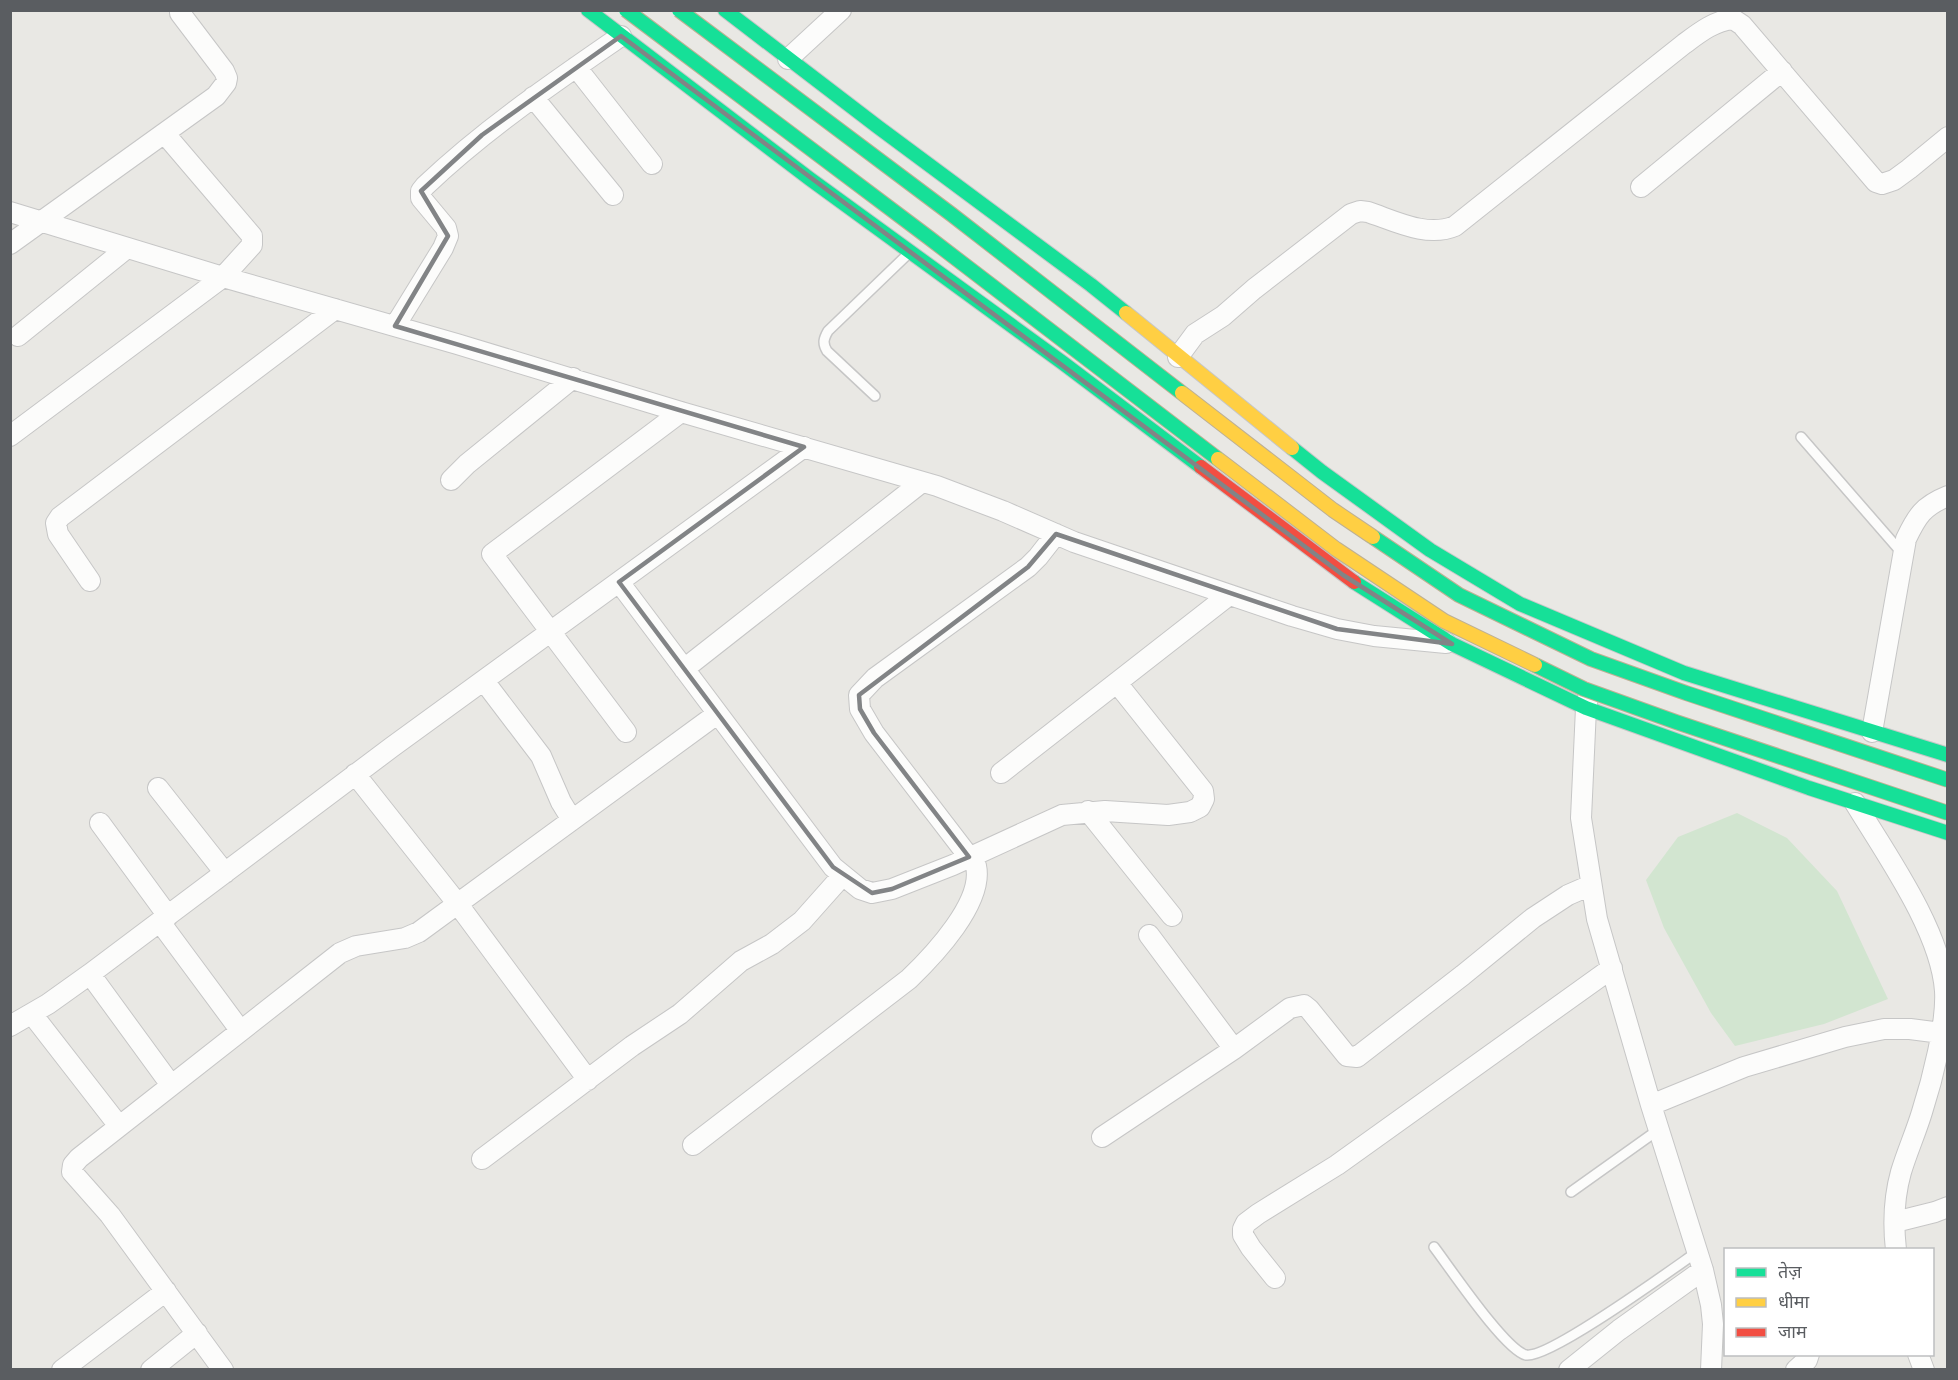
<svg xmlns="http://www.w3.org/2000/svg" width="1958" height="1380" viewBox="0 0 1958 1380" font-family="Figtree,'Noto Sans Devanagari',sans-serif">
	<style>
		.green { fill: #d2e5d0 }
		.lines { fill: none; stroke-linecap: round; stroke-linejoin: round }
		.lane-casing { stroke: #c6c6c6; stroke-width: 12 }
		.street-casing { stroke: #c6c6c6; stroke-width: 22 }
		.fast-casing { stroke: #c6c6c6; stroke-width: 16 }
		.slow-casing { stroke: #c6c6c6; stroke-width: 16 }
		.jam-casing { stroke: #c6c6c6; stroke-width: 16 }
		.lane { stroke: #fcfcfb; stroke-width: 9 }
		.street { stroke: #fcfcfb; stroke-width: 20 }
		.fast { stroke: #16e098; stroke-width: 14 }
		.slow { stroke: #ffcf43; stroke-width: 14 }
		.jam { stroke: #f24e42; stroke-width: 14 }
		.fast-bridge-casing { stroke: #beb094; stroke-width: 16; stroke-linecap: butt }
		.slow-bridge-casing { stroke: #beb094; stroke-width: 16; stroke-linecap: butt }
		.fast-bridge { stroke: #16e098; stroke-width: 14 }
		.slow-bridge { stroke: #ffcf43; stroke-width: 14 }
		.marked { fill: none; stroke: #828486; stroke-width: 4.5; stroke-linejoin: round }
	</style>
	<rect width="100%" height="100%" fill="#e9e8e4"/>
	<path class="green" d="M 1737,813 L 1787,838 L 1837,891 L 1888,999 L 1824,1024 L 1735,1046 L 1711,1013 L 1664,928 L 1646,880 L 1678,837 Z"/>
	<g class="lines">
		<defs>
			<path id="lane" d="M 875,396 L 827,351 C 822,343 824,338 828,331 L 908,254
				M 1801,437 L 1902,553
				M 1571,1192 L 1658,1130
				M 1434,1247 C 1450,1268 1505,1350 1526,1355 C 1549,1359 1671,1270 1697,1252"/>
			<path id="street" d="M 788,59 L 841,10
				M 576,67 L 652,164
				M 533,97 L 613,195
				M 1641,187 L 1782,71
				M 10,212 L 223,277 L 457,344 L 681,412 L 937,486 L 1003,511 L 1074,542 L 1292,616 L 1337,629 L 1374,636 L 1446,643
				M 10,244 L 216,96 L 226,83 L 227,78 L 224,71 L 180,13
				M 395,326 L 443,248 L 448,236 L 446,228 L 421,198 L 421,191 L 425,186 C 485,129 553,83 621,36
				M 18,336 L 127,248
				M 1178,357 L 1195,334 L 1223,316 L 1254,289 L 1351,214 L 1360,211 L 1368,212 C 1395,221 1427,238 1455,226 L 1684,44 C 1700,32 1714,21 1733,19 L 1742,25 L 1876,182 L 1882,184 L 1894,180 L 1909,169 L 1948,137
				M 10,436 L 223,277 L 252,245 L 252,236 L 165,134
				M 451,480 L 467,464 L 573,378
				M 90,581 L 58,534 L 56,523 L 60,517 L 335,309
				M 619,582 L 833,867 L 860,889 L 872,893 L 892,889 L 953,865 L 1062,815 L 1105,811 L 1168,815 L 1190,812 L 1200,807 L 1204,799 L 1203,791 L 1117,683
				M 684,669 L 922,482
				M 484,681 L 541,756 L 561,802 L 572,820
				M 1588,698 L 1586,708 L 1581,818 L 1597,919 L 1651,1105 L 1703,1270 L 1711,1305 L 1713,1324 L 1711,1370
				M 626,732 L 492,554 L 681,412
				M 1872,732 L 1906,539 C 1917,516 1923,506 1948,496
				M 1001,773 L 1229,595
				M 355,774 L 457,903 L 588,1080
				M 158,788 L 225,873
				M 1855,803 C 1886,854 1941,931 1945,991 C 1947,1023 1932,1081 1922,1112 C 1916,1132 1907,1152 1901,1172 C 1894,1197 1893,1224 1896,1250
				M 1088,811 L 1172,916
				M 100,823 L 168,916
				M 160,922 L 240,1030
				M 1149,935 L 1234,1049
				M 90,974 L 171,1085
				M 32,1014 L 119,1126
				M 10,1026 L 48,1004 L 90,974 L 392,747 L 804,447
				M 1651,1105 L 1744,1067 L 1845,1037 L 1884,1029 L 1910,1029 L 1941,1033
				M 1102,1137 L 1234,1049 L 1290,1008 L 1304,1005 L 1309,1009 L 1347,1056 L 1357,1057 L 1463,975 L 1533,918 L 1568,895 L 1591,885
				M 693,1145 L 909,979 C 934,955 984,902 976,866 L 874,733 L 860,709 L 859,695 L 875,678 L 1028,567 L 1038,557 L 1056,534
				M 482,1159 L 632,1046 L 680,1014 L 741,961 L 772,944 L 802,921 L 842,876
				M 1895,1222 L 1935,1212 L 1948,1207
				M 1275,1278 L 1251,1248 L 1243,1235 L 1243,1229 L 1246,1223 L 1258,1214 L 1337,1165 L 1612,968
				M 1918,1354 L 1924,1370
				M 62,1370 L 166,1291
				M 151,1370 L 197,1333
				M 223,1370 L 110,1215 L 72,1172 L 73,1165 L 79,1158 L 340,953 L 356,946 L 405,938 L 419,932 L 717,714
				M 1569,1370 L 1619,1330 L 1703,1270
				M 1796,1370 L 1807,1360 L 1809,1354"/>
			<path id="fast" d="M 588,10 L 810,179 L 1063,363 L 1201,467
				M 725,10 L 878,127 L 1091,285 L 1126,313
				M 1292,448 L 1322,472 L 1430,550 L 1520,604 L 1684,673 L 1948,755
				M 1354,582 L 1452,644 L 1586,708 L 1809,788 L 1948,833"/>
			<path id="slow" d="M 1126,313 L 1292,448"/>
			<path id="jam" d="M 1201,467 L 1354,582"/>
		</defs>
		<use href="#lane" class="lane-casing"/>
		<use href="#street" class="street-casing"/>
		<use href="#fast" class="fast-casing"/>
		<use href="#slow" class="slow-casing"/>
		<use href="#jam" class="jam-casing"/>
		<use href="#lane" class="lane"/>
		<use href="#street" class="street"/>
		<use href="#fast" class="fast"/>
		<use href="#slow" class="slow"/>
		<use href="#jam" class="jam"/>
		<defs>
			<path id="fast-bridge" d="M 626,10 L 928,237 L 1218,459
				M 679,10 L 951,214 L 1182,393
				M 1373,537 L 1459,595 L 1591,659 L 1686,693 L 1948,780
				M 1535,665 L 1584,689 L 1676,722 L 1948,813"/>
			<path id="slow-bridge" d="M 1182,393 L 1333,510 L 1373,537
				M 1218,459 L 1336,549 L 1444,621 L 1535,665"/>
		</defs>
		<use href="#fast-bridge" class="fast-bridge-casing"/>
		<use href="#slow-bridge" class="slow-bridge-casing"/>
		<use href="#fast-bridge" class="fast-bridge"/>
		<use href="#slow-bridge" class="slow-bridge"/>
	</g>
	<path class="marked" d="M 621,36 L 1343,575 L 1452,644 L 1337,629 L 1056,534 L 1028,567 L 859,695 L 860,709 L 874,733 L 969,857 L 892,889 L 872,893 L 833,867 L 619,582 L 804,447 L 395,326 L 448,236 L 421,191 L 482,135 Z"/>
	<rect width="1958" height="1380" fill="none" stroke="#5a5d61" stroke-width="24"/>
	<rect x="1724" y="1248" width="210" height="108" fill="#ffffff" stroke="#bdbec0" stroke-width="1.5"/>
	<rect x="1736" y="1268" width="30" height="9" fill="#16e098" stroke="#bdbec0" stroke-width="1.5"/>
	<text x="1778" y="1278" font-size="18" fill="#5a5d61">तेज़</text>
	<rect x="1736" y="1298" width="30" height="9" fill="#ffcf43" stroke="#bdbec0" stroke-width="1.5"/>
	<text x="1778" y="1308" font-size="18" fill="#5a5d61">धीमा</text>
	<rect x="1736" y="1328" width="30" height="9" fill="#f24e42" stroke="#bdbec0" stroke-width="1.5"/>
	<text x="1778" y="1338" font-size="18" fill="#5a5d61">जाम</text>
</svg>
